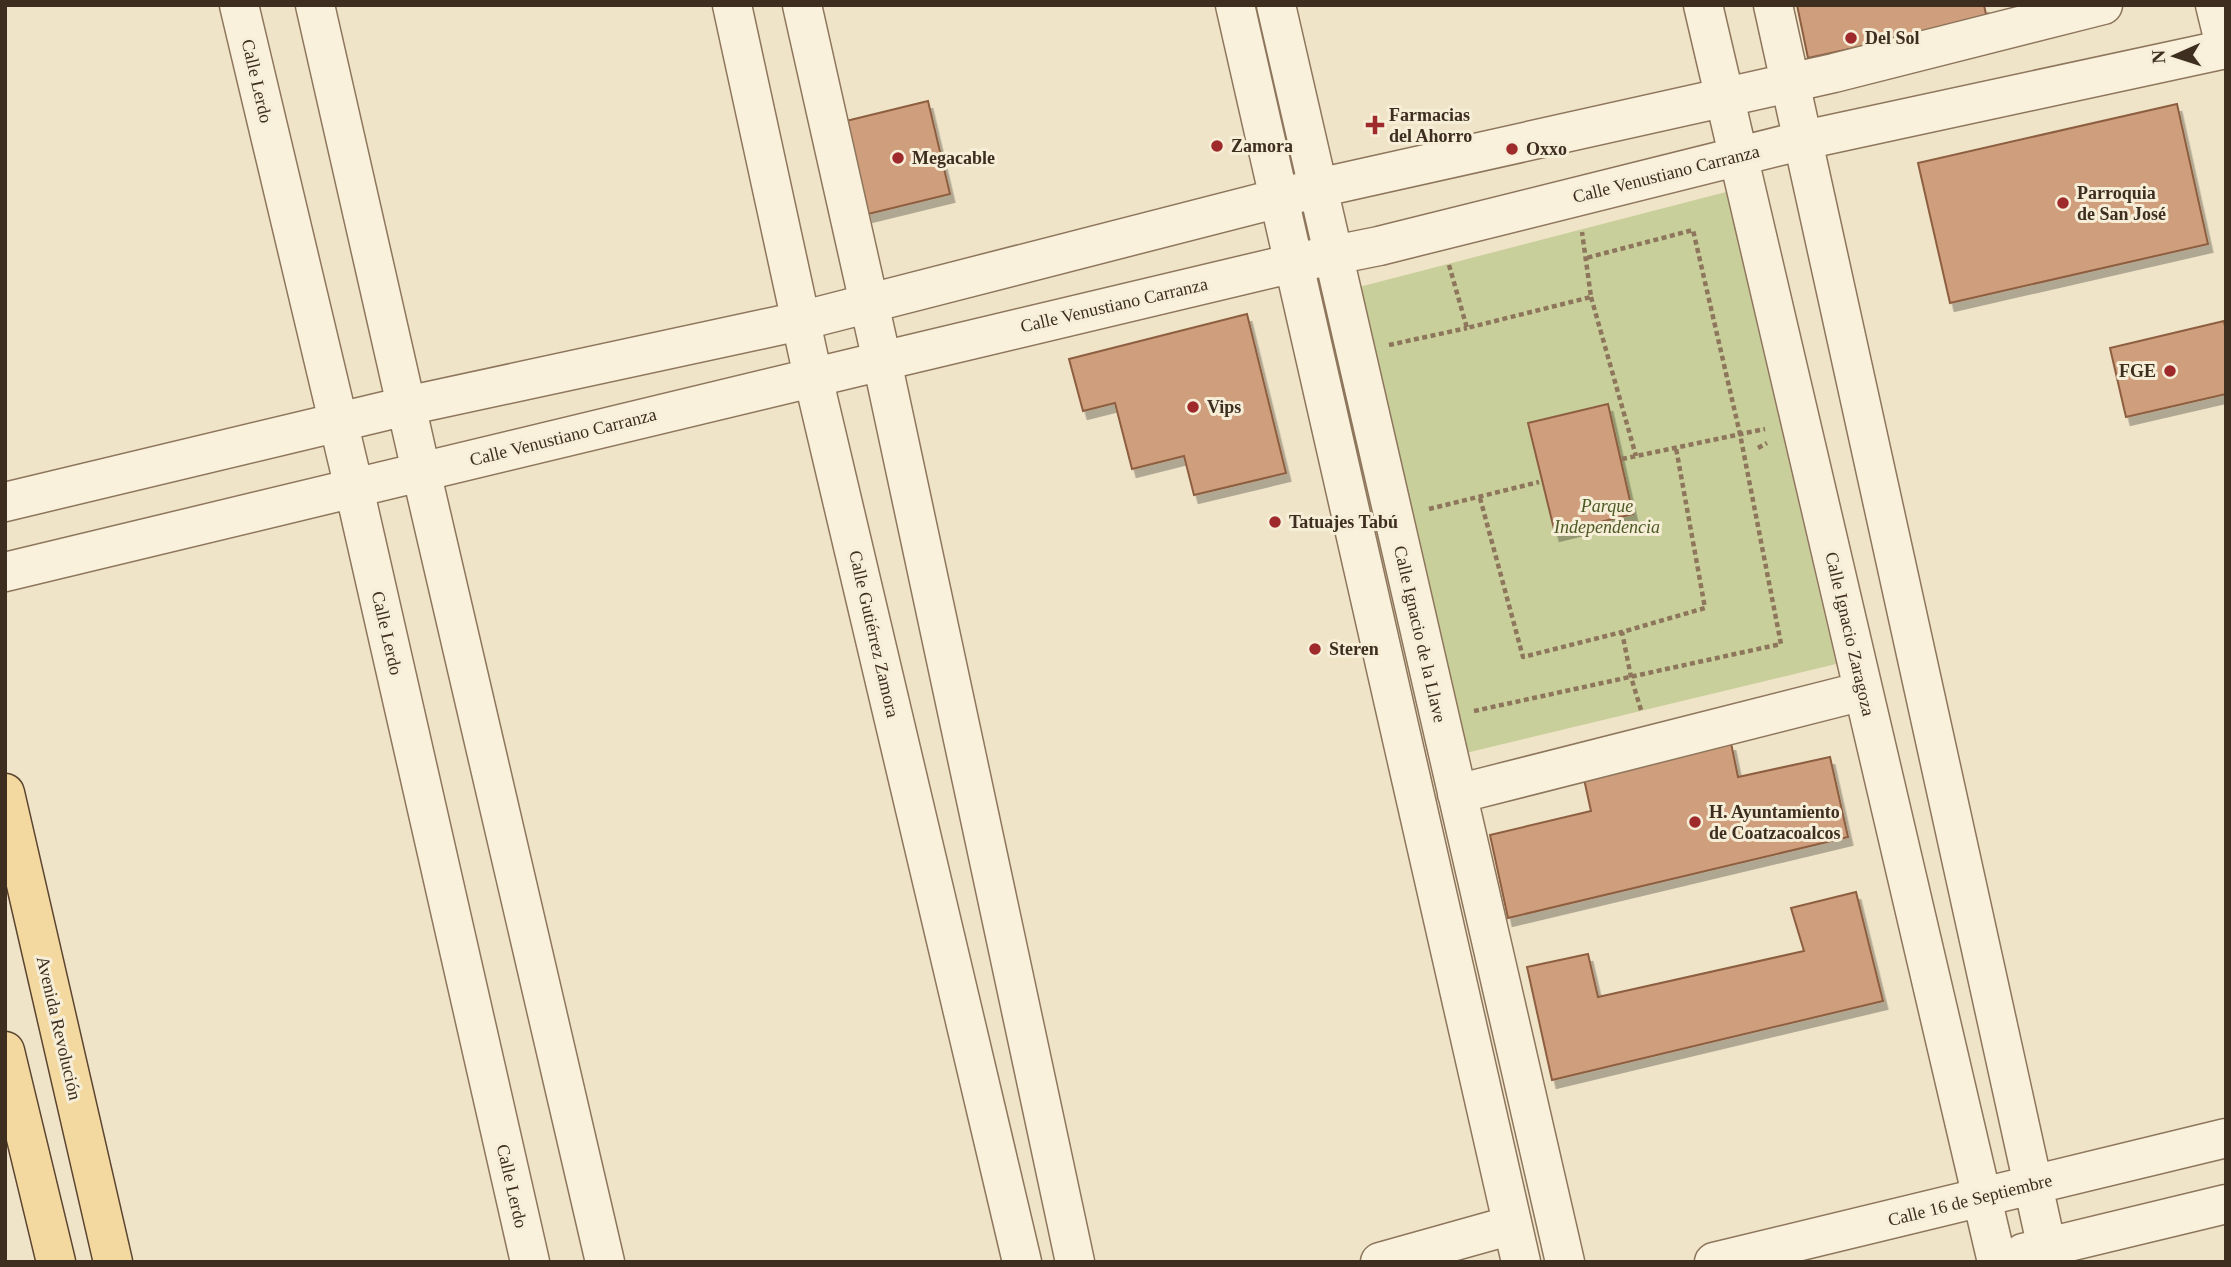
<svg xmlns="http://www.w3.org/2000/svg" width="2231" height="1267" viewBox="0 0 2231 1267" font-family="Georgia,serif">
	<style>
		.green { fill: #c9cf9b }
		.building { fill: #cf9f7d; stroke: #8d5f41; stroke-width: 2; filter: url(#shadow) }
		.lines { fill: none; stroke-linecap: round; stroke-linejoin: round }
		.minor-casing { stroke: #8d765c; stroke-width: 41 }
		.major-casing { stroke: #5b4430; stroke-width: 41 }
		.path { stroke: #8d765c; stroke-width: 4.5; stroke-dasharray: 5 3.5; stroke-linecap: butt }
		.minor { stroke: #faf1dc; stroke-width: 38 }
		.major { stroke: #f3d9a0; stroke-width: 38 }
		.poi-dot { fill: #9e2a2b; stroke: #f7eed8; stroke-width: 2.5 }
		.labels { text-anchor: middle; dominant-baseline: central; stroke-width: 6; stroke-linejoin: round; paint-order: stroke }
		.poi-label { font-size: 18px; font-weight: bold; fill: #3d2e20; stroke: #f7eed8; text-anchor: start }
		.street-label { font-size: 18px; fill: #3d2e20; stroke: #f7eed8 }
		.park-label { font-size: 18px; font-style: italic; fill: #4d5a26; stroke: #f7eed8 }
	</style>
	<defs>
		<filter id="shadow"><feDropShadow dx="4.5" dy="8" stdDeviation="0" flood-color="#0004"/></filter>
	</defs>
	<rect width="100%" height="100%" fill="#f0e4c8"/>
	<path class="green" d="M 1726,192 L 1836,664 L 1466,753 L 1359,287 Z"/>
	<path class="building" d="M 1797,5 L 1984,5 L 1987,19 L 1808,58 Z
		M 928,101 L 950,194 L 868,214 L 846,121 Z
		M 2177,104 L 2208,244 L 1950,303 L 1918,163 Z
		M 1247,314 L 1286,473 L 1194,495 L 1184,456 L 1132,469 L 1115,403 L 1083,411 L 1069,359 Z
		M 2224,321 L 2226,331 L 2226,394 L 2126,417 L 2110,348 Z
		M 1608,404 L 1633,514 L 1555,533 L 1528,423 Z
		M 1731,743 L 1738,777 L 1830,757 L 1848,837 L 1508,918 L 1490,835 L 1591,811 L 1584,779 Z
		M 1856,892 L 1883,1001 L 1552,1080 L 1527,967 L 1588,954 L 1598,997 L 1804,951 L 1791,908 Z"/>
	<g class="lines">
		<defs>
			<path id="minor" d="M 239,5 L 354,488 L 530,1262
				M 315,5 L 421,471 L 605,1262
				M 732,5 L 813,377 L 1022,1262
				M 802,5 L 882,361 L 1075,1262
				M 1235,5 L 1521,1262
				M 1276,5 L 1565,1262
				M 1703,5 L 1997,1262
				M 1773,5 L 2050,1262
				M 2215,5 L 2226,50
				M 5,502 L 406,406 L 800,321 L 1318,188 L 1834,73 L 2103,5
				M 5,572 L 882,361 L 1294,263 L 1379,246 L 1804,140 L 2226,49
				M 1457,794 L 1863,691
				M 2023,1253 L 2226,1204
				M 1380,1262 L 1512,1225
				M 1714,1262 L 2226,1138"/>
			<path id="major" d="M 5,793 L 113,1262
				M 5,1051 L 56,1262"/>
		</defs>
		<use href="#minor" class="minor-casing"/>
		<use href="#major" class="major-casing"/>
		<path class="path" d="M 1449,265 L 1467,328 L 1591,297 L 1582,232
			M 1591,297 L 1636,456
			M 1389,345 L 1467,328
			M 1758,448 L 1767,443
			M 1622,459 L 1765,429
			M 1480,498 L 1523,657 L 1622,632
			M 1429,509 L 1539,482
			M 1641,710 L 1631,677 L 1622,632 L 1705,608 L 1676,448
			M 1474,711 L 1781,644 L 1740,434 L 1693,230 L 1586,258"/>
		<use href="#minor" class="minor"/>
		<use href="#major" class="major"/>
	</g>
	<g class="poi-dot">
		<circle cx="1851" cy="38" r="7"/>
		<path d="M1371.5 114.5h7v7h7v7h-7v7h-7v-7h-7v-7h7z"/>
		<circle cx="1217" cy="146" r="7"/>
		<circle cx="1512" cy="149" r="7"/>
		<circle cx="898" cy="158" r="7"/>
		<circle cx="2063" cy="203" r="7"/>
		<circle cx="2170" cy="371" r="7"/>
		<circle cx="1193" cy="407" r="7"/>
		<circle cx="1275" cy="522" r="7"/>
		<circle cx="1315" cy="649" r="7"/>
		<circle cx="1695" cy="822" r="7"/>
	</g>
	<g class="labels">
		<g class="poi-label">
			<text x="1865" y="38">Del Sol</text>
			<text x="1389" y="115">Farmacias<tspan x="1389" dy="21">del Ahorro</tspan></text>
			<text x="1231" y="146">Zamora</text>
			<text x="1526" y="149">Oxxo</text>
			<text x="912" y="158">Megacable</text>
			<text x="2077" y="193">Parroquia<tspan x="2077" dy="21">de San José</tspan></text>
			<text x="2156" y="371" text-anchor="end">FGE</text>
			<text x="1207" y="407">Vips</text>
			<text x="1289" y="522">Tatuajes Tabú</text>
			<text x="1329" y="649">Steren</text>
			<text x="1709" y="812">H. Ayuntamiento<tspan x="1709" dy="21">de Coatzacoalcos</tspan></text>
		</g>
		<g class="street-label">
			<text transform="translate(257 81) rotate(77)">Calle Lerdo</text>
			<text transform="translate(1666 174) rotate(-14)">Calle Venustiano Carranza</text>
			<text transform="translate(1114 305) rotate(-13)">Calle Venustiano Carranza</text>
			<text transform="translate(563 437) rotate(-14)">Calle Venustiano Carranza</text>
			<text transform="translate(387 633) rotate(77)">Calle Lerdo</text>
			<text transform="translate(874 634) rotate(77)">Calle Gutiérrez Zamora</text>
			<text transform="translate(1420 634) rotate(77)">Calle Ignacio de la Llave</text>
			<text transform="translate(1850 634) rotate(77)">Calle Ignacio Zaragoza</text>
			<text transform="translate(59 1028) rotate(77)">Avenida Revolución</text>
			<text transform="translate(512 1186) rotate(77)">Calle Lerdo</text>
			<text transform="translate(1970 1200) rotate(-14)">Calle 16 de Septiembre</text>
		</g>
		<g class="park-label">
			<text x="1607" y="506">Parque<tspan x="1607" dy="21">Independencia</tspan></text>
		</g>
	</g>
	<rect width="2231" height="1267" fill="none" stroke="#3d2e20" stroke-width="14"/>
	<g transform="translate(2175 56) rotate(267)" stroke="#f7eed8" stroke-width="5" paint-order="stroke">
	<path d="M0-5L12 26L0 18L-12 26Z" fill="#3d2e20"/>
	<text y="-10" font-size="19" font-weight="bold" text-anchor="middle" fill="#3d2e20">N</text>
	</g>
</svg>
